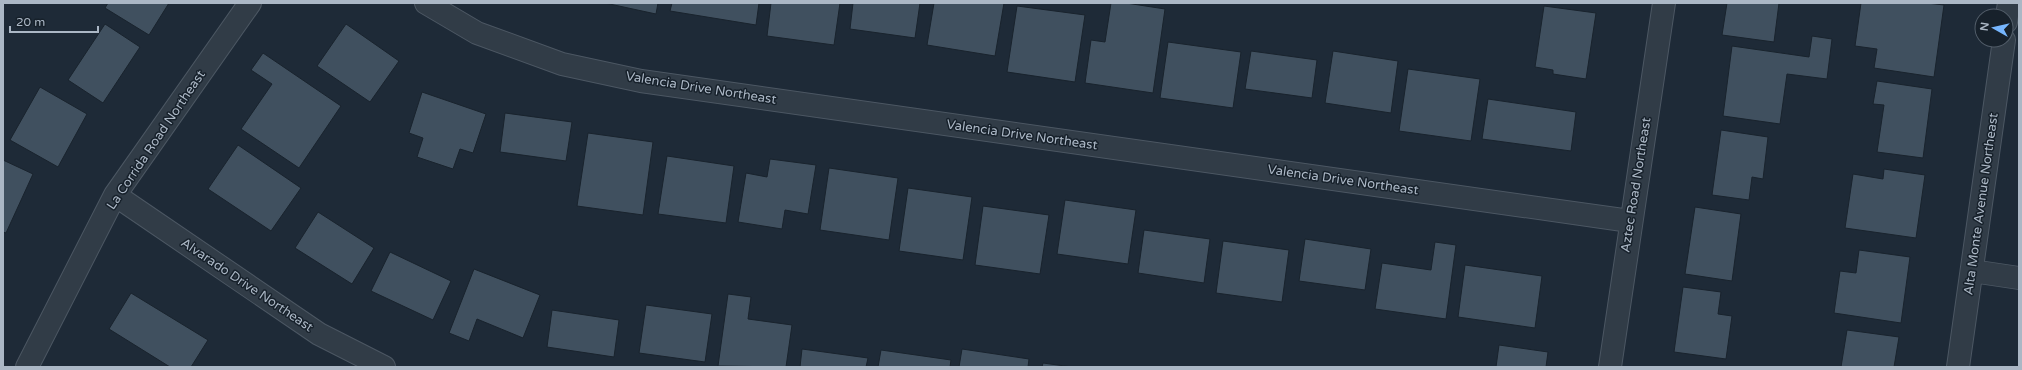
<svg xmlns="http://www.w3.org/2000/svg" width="2022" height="370" viewBox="0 0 2022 370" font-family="'Varela Round',sans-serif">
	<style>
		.building { fill: #40505f; stroke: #19232d }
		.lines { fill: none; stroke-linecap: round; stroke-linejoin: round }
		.street-casing { stroke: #4c5763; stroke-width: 24 }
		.street { stroke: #313c47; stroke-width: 22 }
		.labels { text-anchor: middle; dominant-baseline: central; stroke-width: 3; stroke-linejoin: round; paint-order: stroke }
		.street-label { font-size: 13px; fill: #abb7c5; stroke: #17212b }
	</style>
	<rect width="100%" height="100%" fill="#1e2a37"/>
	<path class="building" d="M 108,3 L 169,3 L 149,35 L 105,8 Z
		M 605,3 L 658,3 L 656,14 Z
		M 672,3 L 759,3 L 756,25 L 670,11 Z
		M 771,3 L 840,3 L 834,45 L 767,36 Z
		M 853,3 L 920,3 L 915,38 L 850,29 Z
		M 934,3 L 1004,3 L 995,56 L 927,45 Z
		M 1111,3 L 1126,3 L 1165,9 L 1153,93 L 1085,83 L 1091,40 L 1105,42 Z
		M 1727,3 L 1779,3 L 1774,42 L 1722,35 Z
		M 1861,3 L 1927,3 L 1944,5 L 1934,77 L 1874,68 L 1877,49 L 1855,46 Z
		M 1017,6 L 1085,15 L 1075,82 L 1007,72 Z
		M 1544,6 L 1596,13 L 1586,79 L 1553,74 L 1553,70 L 1535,67 Z
		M 105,24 L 140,47 L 103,103 L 68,80 Z
		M 346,24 L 399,61 L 370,102 L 317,66 Z
		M 1812,36 L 1832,39 L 1827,79 L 1787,74 L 1780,124 L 1723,116 L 1732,46 L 1809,57 Z
		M 1168,42 L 1241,52 L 1233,108 L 1160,98 Z
		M 1251,51 L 1317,60 L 1312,98 L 1245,89 Z
		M 1333,51 L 1398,61 L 1391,113 L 1325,103 Z
		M 263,53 L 341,106 L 299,168 L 241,129 L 272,84 L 251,70 Z
		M 1408,69 L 1480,79 L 1471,141 L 1399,131 Z
		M 1877,81 L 1932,89 L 1923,158 L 1877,152 L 1884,105 L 1873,104 Z
		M 40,87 L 87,114 L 58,167 L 10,140 Z
		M 422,92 L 486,114 L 473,153 L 460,149 L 453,169 L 417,157 L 423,138 L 409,133 Z
		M 1488,99 L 1576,112 L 1571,151 L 1482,139 Z
		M 505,113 L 572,122 L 566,161 L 500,152 Z
		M 1721,130 L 1768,137 L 1763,179 L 1752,177 L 1749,200 L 1712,195 Z
		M 588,133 L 653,142 L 643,215 L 577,206 Z
		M 238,145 L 301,188 L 271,231 L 208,189 Z
		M 667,156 L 734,166 L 726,223 L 658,214 Z
		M 770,159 L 816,165 L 808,214 L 785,210 L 782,229 L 738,222 L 746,173 L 767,177 Z
		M 3,160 L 33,174 L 6,233 L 3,232 Z
		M 829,168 L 898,178 L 889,240 L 820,230 Z
		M 1884,169 L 1925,175 L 1916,238 L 1845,228 L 1853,174 L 1883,179 Z
		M 908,188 L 972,197 L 963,260 L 899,251 Z
		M 1065,200 L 1136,210 L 1128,264 L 1057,254 Z
		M 983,206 L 1049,215 L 1040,274 L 975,265 Z
		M 1695,207 L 1741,214 L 1732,281 L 1685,274 Z
		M 318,212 L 374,248 L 352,284 L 295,248 Z
		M 1144,230 L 1210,239 L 1204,283 L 1138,273 Z
		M 1305,239 L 1371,249 L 1365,290 L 1299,281 Z
		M 1223,241 L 1289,250 L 1282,302 L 1216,293 Z
		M 1435,242 L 1456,245 L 1446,319 L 1375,309 L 1382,263 L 1431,270 Z
		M 1859,250 L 1910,257 L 1901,323 L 1834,313 L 1840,271 L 1856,273 Z
		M 390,252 L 451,281 L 433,320 L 371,291 Z
		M 1465,265 L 1542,276 L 1535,328 L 1458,317 Z
		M 474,269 L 540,295 L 523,338 L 477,319 L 469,341 L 449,333 Z
		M 1683,287 L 1721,292 L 1718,314 L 1732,316 L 1726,359 L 1674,352 Z
		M 131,293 L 208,340 L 191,367 L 170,367 L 109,329 Z
		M 728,294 L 751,297 L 748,319 L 792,325 L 786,367 L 718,366 Z
		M 646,305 L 712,314 L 705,362 L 639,353 Z
		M 552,310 L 619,320 L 614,357 L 547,347 Z
		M 1847,330 L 1899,337 L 1894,367 L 1841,367 Z
		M 1499,345 L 1548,352 L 1546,367 L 1496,367 Z
		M 802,349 L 868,358 L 866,367 L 800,367 Z
		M 962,349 L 1029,359 L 1028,367 L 959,367 Z
		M 881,350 L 951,360 L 950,367 L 878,367 Z
		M 1043,363 L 1072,367 L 1042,367 Z"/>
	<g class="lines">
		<defs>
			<path id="street" d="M 426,3 L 477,33 L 562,64 L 641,81 L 1630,221
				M 2006,22 L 2009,3
				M 115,195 L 319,334 L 384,367
				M 1972,271 L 2019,278
				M 27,367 L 115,195 L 250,3
				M 1610,367 L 1664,3
				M 1958,367 L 2004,40"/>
		</defs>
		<use href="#street" class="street-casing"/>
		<use href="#street" class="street"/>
	</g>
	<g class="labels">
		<g class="street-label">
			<text transform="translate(701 88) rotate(9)">Valencia Drive Northeast</text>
			<text transform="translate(1022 135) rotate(8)">Valencia Drive Northeast</text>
			<text transform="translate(156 140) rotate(-56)">La Corrida Road Northeast</text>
			<text transform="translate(1343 180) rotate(8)">Valencia Drive Northeast</text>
			<text transform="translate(1636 185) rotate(-81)">Aztec Road Northeast</text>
			<text transform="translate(1981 204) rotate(-82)">Alta Monte Avenue Northeast</text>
			<text transform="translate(247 285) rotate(34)">Alvarado Drive Northeast</text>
		</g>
	</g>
	<rect width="2022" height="370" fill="none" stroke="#abb7c5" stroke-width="8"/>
	<g transform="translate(1994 28) rotate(278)"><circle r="19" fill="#17212b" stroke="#525d69"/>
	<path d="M0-3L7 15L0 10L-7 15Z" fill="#76b6fe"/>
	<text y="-6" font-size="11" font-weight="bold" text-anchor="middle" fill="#abb7c5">N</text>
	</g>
	<path d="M10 26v6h88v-6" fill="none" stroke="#abb7c5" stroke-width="2"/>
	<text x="16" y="26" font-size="12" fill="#abb7c5" stroke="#17212b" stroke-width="3" paint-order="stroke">20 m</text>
</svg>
